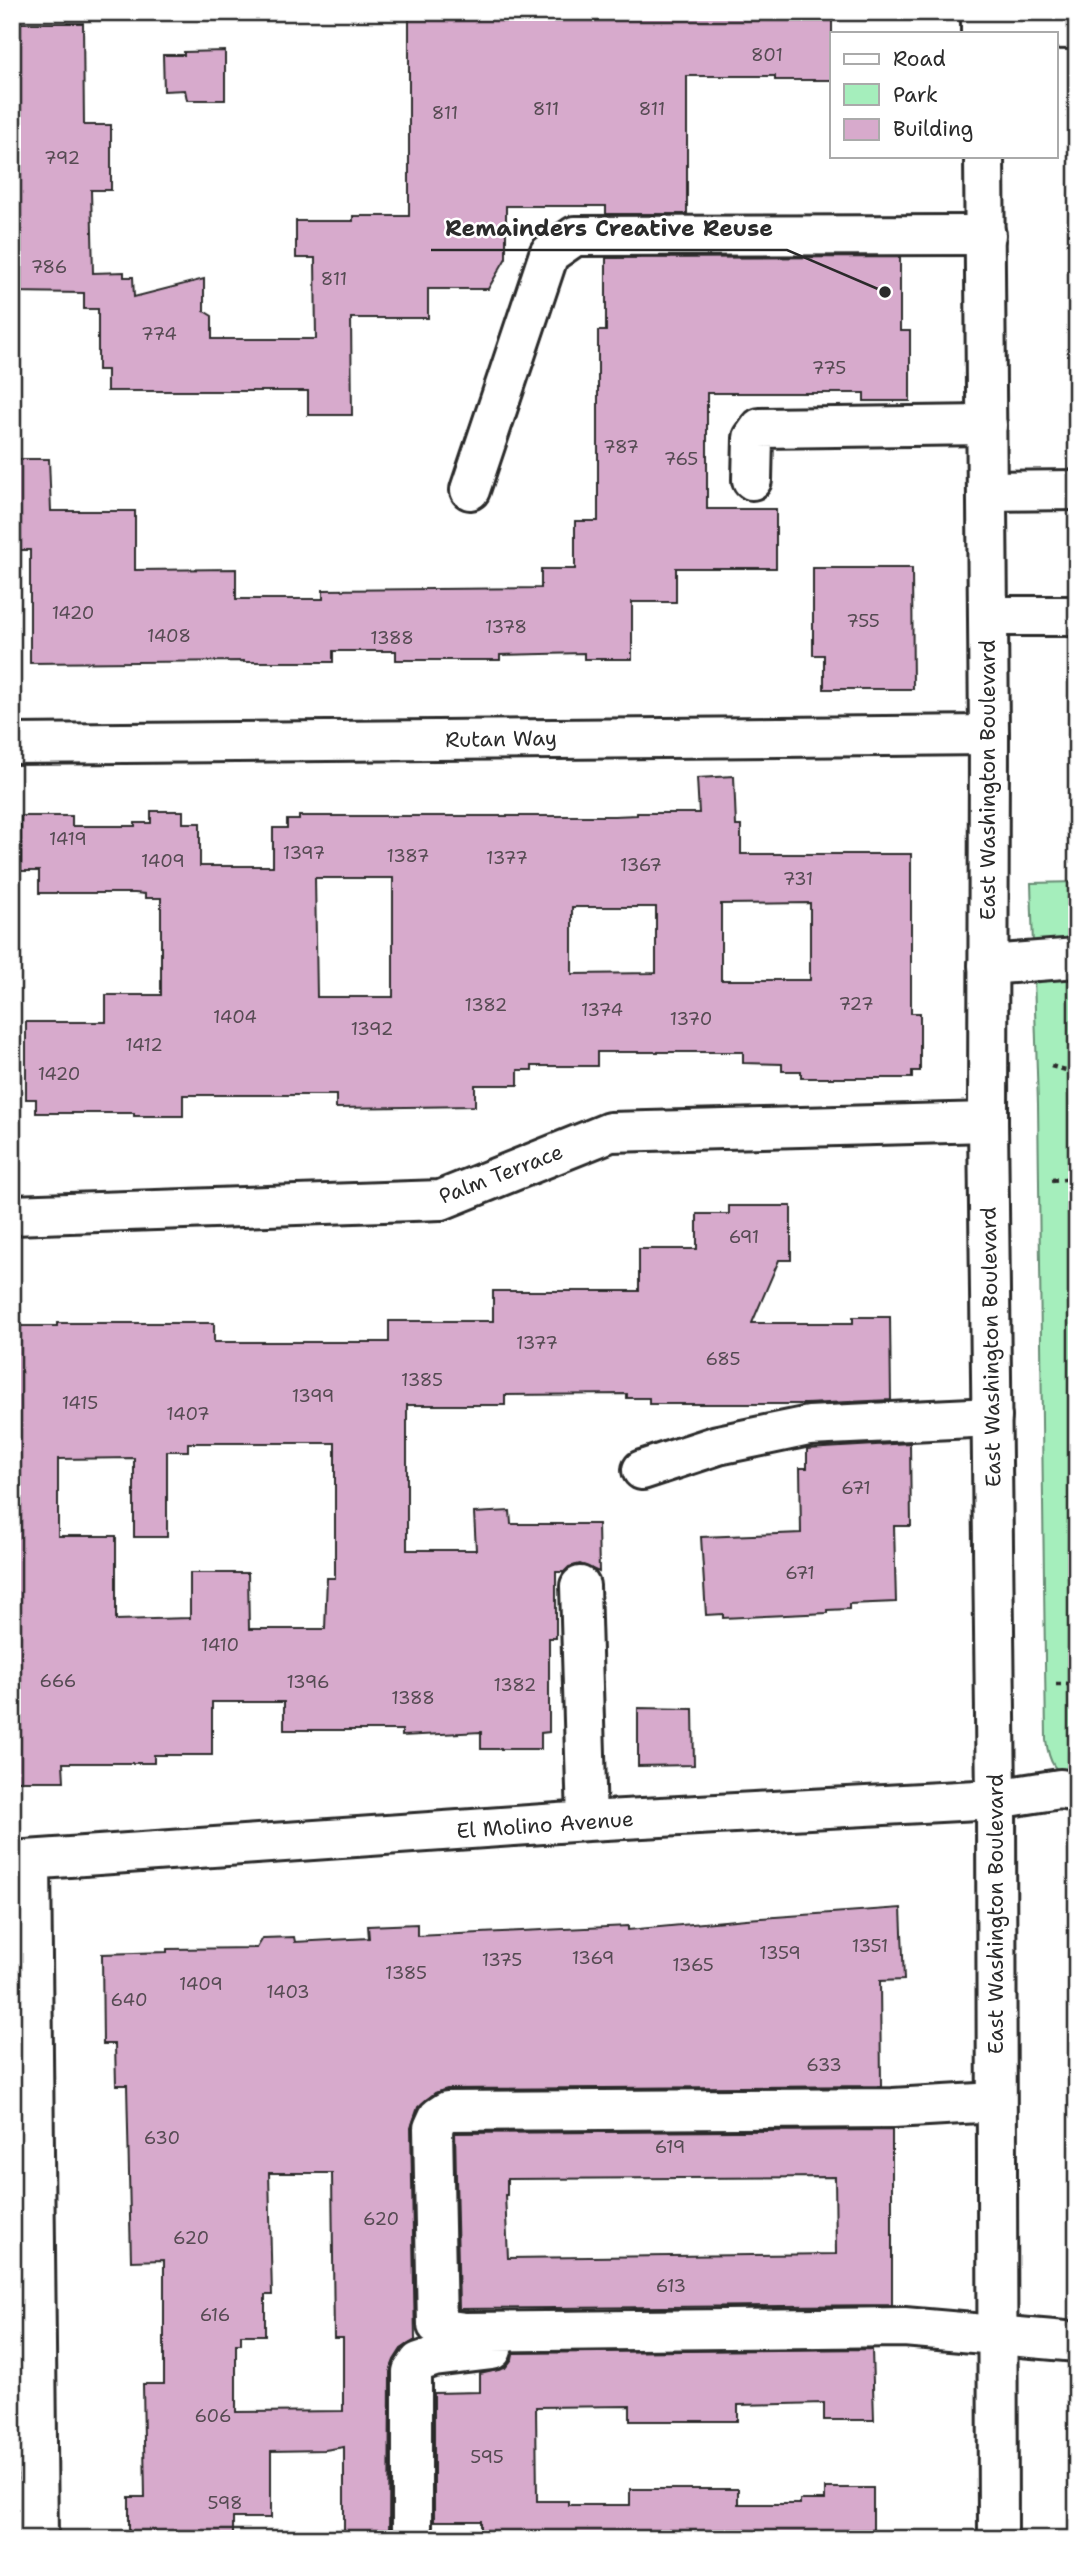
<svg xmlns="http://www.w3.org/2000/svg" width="1089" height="2551" viewBox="0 0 1089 2551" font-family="'Shantell Sans',sans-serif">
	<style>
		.green { fill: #a5eebc; stroke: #688c74; stroke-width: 2 }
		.building { fill: #d7aacc; stroke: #2b2b2b; stroke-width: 2; fill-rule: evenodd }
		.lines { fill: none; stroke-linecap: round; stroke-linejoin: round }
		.minor-casing { stroke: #2b2b2b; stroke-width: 44 }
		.major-casing { stroke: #2b2b2b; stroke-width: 44 }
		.path { stroke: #2b2b2b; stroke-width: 4.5; stroke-dasharray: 5 5; stroke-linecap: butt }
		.minor { stroke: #fff; stroke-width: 38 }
		.major { stroke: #fff; stroke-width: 38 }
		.labels { text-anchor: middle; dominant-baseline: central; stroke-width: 5; stroke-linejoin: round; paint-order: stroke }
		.number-label { font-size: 18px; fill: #564b53 }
		.street-label { font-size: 21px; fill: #2b2b2b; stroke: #fff }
		.leader { fill: none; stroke: #2b2b2b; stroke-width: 2.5 }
		.callout-dot { fill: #2b2b2b; stroke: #fff; stroke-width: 2.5 }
		.callout-label { font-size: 23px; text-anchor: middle; font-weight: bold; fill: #2b2b2b; stroke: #fff; stroke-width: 5; stroke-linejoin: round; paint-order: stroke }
	</style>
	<rect width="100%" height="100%" fill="#fff"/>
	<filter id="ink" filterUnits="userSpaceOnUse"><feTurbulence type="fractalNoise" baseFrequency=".0143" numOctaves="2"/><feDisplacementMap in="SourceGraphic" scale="14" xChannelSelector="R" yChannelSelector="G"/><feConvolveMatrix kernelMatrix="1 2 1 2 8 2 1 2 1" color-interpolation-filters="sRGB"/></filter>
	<g filter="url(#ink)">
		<path class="green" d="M 1077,882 L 1077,1780 C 1054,1774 1049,1762 1046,1740 L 1038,1104 L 1031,883 Z"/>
		<path class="building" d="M 422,12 L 832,12 L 832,80 L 775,80 L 775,76 L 687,76 L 687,214 L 606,214 L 606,206 L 506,206 L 506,258 L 488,289 L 428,289 L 428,318 L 351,318 L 352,415 L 308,415 L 308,391 L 107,391 L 107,370 L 98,370 L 98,309 L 84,309 L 84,293 L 12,292 L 12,23 L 83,23 L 84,125 L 111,125 L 111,190 L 91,190 L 93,273 L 124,272 L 124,277 L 133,277 L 134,297 L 204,279 L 204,311 L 212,316 L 212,339 L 316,339 L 315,258 L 296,258 L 296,221 L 353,221 L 353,216 L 409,216 L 409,19 Z
			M 225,51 L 225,100 L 187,100 L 185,90 L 164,91 L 163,55 L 184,55 L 184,52 Z
			M 900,257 L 900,331 L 910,331 L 910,401 L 864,401 L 864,393 L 707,393 L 707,509 L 776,509 L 776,568 L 676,568 L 676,602 L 632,602 L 632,659 L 584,659 L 584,653 L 500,655 L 500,660 L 396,660 L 396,651 L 333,651 L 333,662 L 244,662 L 244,661 L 30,663 L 30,550 L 12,550 L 12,459 L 49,459 L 51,511 L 135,511 L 135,570 L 236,569 L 236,599 L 323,599 L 323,590 L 541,588 L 541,569 L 575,569 L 575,521 L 598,521 L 598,331 L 606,331 L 606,258 Z
			M 813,568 L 912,568 L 913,689 L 824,689 L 824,655 L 813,655 Z
			M 734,776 L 736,826 L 741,826 L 741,854 L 911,854 L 911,1013 L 920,1013 L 920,1071 L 912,1071 L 912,1078 L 801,1078 L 801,1071 L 782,1071 L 782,1064 L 743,1063 L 743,1052 L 597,1052 L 597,1066 L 532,1066 L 532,1070 L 518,1070 L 518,1085 L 475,1085 L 475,1106 L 336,1108 L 336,1095 L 183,1095 L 183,1116 L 134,1116 L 134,1113 L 36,1113 L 36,1099 L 26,1099 L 26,1022 L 106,1022 L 106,995 L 161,995 L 161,898 L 145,898 L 145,894 L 135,893 L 39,893 L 39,871 L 21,871 L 21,816 L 72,816 L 72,826 L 135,826 L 135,823 L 151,823 L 151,811 L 183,811 L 183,823 L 200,823 L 200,866 L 273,866 L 273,828 L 287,828 L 287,820 L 299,820 L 299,816 L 614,816 L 637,815 L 637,813 L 699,813 L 697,778 ZM 315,878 L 393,878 L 393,997 L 317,997 ZM 810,903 L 810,980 L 721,980 L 721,904 ZM 572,907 L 656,907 L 656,973 L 572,974 Z
			M 729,1206 L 791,1206 L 791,1260 L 779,1260 L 752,1323 L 853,1323 L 853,1317 L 890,1317 L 891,1400 L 806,1404 L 649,1404 L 649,1398 L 627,1398 L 627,1394 L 505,1395 L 505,1405 L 407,1405 L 407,1550 L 476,1550 L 474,1513 L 510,1511 L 511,1524 L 598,1524 L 599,1572 L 580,1564 L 569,1567 L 564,1572 L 556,1572 L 556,1638 L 549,1638 L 549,1732 L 541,1733 L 541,1749 L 481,1749 L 481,1732 L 402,1736 L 402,1730 L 284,1730 L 284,1702 L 212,1702 L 212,1755 L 154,1755 L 154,1763 L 63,1763 L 64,1781 L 12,1781 L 12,1326 L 57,1326 L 57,1323 L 214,1323 L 214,1342 L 389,1342 L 389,1321 L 493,1321 L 493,1291 L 639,1291 L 639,1249 L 697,1249 L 697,1214 L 729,1214 ZM 188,1443 L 335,1443 L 335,1578 L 327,1578 L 325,1629 L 249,1629 L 248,1573 L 190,1573 L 190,1618 L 116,1620 L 116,1536 L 58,1536 L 58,1459 L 134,1458 L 134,1537 L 167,1537 L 167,1451 L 188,1451 Z
			M 910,1443 L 911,1526 L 894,1526 L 896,1602 L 849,1604 L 849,1609 L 827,1610 L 827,1613 L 723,1618 L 723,1614 L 706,1615 L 701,1537 L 801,1533 L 800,1468 L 807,1468 L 807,1449 Z
			M 638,1708 L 693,1709 L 694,1765 L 638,1766 Z
			M 901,1908 L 904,1980 L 880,1981 L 881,2086 L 447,2089 L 435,2093 L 418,2107 L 411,2128 L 415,2340 L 401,2349 L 394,2360 L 390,2372 L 389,2539 L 344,2539 L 344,2447 L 325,2450 L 271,2451 L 271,2518 L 233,2518 L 233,2538 L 129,2539 L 129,2497 L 145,2497 L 143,2384 L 164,2384 L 164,2260 L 131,2261 L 127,2085 L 116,2085 L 115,2044 L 103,2044 L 102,1954 L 167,1952 L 167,1949 L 257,1948 L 263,1938 L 294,1937 L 295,1942 L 369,1938 L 368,1926 L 417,1924 L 417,1936 L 628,1926 L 628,1930 L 746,1919 ZM 269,2173 L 332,2173 L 334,2338 L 343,2338 L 343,2411 L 236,2412 L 236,2344 L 241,2344 L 241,2335 L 265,2335 L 265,2295 L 272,2295 Z
			M 892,2130 L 892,2305 L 459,2309 L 455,2133 ZM 835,2177 L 836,2254 L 508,2258 L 505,2195 L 507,2195 L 507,2179 Z
			M 872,2349 L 874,2420 L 824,2420 L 824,2403 L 738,2405 L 738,2421 L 630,2421 L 630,2406 L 536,2407 L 537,2501 L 568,2501 L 568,2505 L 630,2505 L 630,2489 L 738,2489 L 738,2504 L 800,2504 L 800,2500 L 825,2500 L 825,2488 L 873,2488 L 873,2539 L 481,2539 L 481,2521 L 434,2521 L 434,2393 L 480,2392 L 480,2374 L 505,2368 L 512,2359 L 513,2353 Z"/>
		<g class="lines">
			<defs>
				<path id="minor" d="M 981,28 L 1077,29
					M 752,480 L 753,438 L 760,428 L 987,425
					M 470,490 L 549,254 L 575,236 L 986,235
					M 988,491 L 1077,490
					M 988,616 L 1077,616
					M 12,744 L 989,735
					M 988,965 L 1077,958
					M 12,1215 L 441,1200 L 610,1132 L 988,1122
					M 642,1470 L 718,1445 L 809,1426 L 992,1417
					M 580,1586 L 587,1821
					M 31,1860 L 38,2539
					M 12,1861 L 587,1821 L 996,1799 L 1060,1789 L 1077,1792
					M 996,2102 L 893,2108 L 447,2111 L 438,2117 L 433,2128 L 437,2325 L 443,2329 L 465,2332 L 904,2327 L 1077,2342
					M 412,2539 L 412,2372 L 419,2362 L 434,2357 L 492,2350"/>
				<path id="major" d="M 981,12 L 981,33
					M 984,156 L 989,735 L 988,1122 L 996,1799 L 998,2539"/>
			</defs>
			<use href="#minor" class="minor-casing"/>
			<use href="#major" class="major-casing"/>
			<path class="path" d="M 1051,1066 L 1077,1073
				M 1052,1180 L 1077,1178
				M 1056,1684 L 1077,1684"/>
			<use href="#minor" class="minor"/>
			<use href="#major" class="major"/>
		</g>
	</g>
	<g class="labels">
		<g class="number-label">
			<text x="767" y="55">801</text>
			<text x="546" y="109">811</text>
			<text x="652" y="109">811</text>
			<text x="445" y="113">811</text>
			<text x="62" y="158">792</text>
			<text x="49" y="267">786</text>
			<text x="334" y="279">811</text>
			<text x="159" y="334">774</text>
			<text x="829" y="368">775</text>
			<text x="621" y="447">787</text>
			<text x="681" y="459">765</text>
			<text x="73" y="613">1420</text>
			<text x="863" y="621">755</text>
			<text x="506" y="627">1378</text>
			<text x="169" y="636">1408</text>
			<text x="392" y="638">1388</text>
			<text x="68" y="839">1419</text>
			<text x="304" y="853">1397</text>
			<text x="408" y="856">1387</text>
			<text x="507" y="858">1377</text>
			<text x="163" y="861">1409</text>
			<text x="641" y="865">1367</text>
			<text x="798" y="879">731</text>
			<text x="856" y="1004">727</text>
			<text x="486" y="1005">1382</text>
			<text x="602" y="1010">1374</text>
			<text x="235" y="1017">1404</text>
			<text x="691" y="1019">1370</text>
			<text x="372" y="1029">1392</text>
			<text x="144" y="1045">1412</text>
			<text x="59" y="1074">1420</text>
			<text x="744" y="1237">691</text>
			<text x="537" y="1343">1377</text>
			<text x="723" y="1359">685</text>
			<text x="422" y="1380">1385</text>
			<text x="313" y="1396">1399</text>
			<text x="80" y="1403">1415</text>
			<text x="188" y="1414">1407</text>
			<text x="856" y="1488">671</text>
			<text x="800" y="1573">671</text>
			<text x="220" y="1645">1410</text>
			<text x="58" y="1681">666</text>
			<text x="308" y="1682">1396</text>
			<text x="515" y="1685">1382</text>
			<text x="413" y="1698">1388</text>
			<text x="870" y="1946">1351</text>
			<text x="780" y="1953">1359</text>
			<text x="593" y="1958">1369</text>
			<text x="502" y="1960">1375</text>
			<text x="693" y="1965">1365</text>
			<text x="406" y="1973">1385</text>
			<text x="201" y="1984">1409</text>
			<text x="288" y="1992">1403</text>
			<text x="129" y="2000">640</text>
			<text x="824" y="2065">633</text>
			<text x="162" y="2138">630</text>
			<text x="670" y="2147">619</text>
			<text x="381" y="2219">620</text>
			<text x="191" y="2238">620</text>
			<text x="671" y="2286">613</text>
			<text x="215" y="2315">616</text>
			<text x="213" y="2416">606</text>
			<text x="487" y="2457">595</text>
			<text x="225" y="2503">598</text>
		</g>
		<g class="street-label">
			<text transform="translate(501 739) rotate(-1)">Rutan Way</text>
			<text transform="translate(988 780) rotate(-90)">East Washington Boulevard</text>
			<text transform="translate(501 1174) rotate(-21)">Palm Terrace</text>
			<text transform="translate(991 1347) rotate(-91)">East Washington Boulevard</text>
			<text transform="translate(545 1825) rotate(-4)">El Molino Avenue</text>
			<text transform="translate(996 1914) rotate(-90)">East Washington Boulevard</text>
		</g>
	</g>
	<path class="leader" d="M885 292L787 250H431"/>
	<circle class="callout-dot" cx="885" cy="292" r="7"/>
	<g class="callout-label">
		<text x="609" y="236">Remainders Creative Reuse</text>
	</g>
	<rect width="1089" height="2551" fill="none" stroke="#fff" stroke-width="42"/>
	<rect x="21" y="21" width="1047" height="2509" fill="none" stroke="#2b2b2b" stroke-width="2.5" filter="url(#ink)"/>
	<rect x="830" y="32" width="228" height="126" fill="#ffffff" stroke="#aaaaaa" stroke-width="2"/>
	<rect x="844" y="54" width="35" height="10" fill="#ffffff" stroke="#aaaaaa" stroke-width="2"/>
	<text x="893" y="66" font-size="21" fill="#2b2b2b">Road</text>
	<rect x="844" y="84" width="35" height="21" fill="#a5eebc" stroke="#aaaaaa" stroke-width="2"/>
	<text x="893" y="102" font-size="21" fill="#2b2b2b">Park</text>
	<rect x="844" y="119" width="35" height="21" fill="#d7aacc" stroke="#aaaaaa" stroke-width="2"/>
	<text x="893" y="136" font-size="21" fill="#2b2b2b">Building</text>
</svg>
